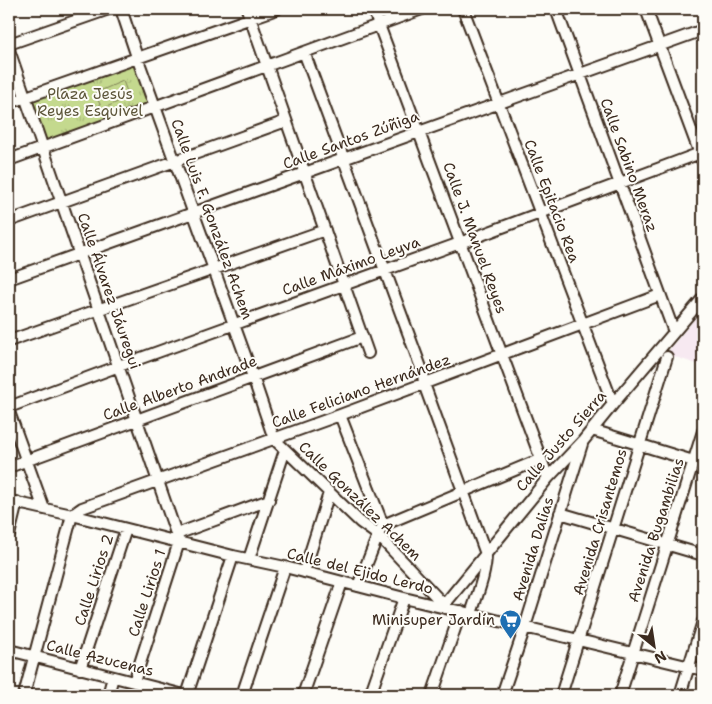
<svg xmlns="http://www.w3.org/2000/svg" width="712" height="704" viewBox="0 0 712 704" font-family="'Shantell Sans',sans-serif">
	<style>
		.built { fill: #f7e9f1 }
		.park { fill: url(#park-tufts); stroke: #808256 }
		.pitch { fill: #c4d98e; stroke: #808256 }
		.lines { fill: none; stroke-linecap: round; stroke-linejoin: round }
		.minor-casing { stroke: #3b2a1e; stroke-width: 14 }
		.minor { stroke: #fdfcf7; stroke-width: 10 }
		.labels { text-anchor: middle; dominant-baseline: central; stroke-width: 4; stroke-linejoin: round; paint-order: stroke }
		.park-label { font-size: 15px; fill: #5d563a; stroke: #fdfcf7 }
		.street-label { font-size: 15px; fill: #3b2a1e; stroke: #fdfcf7 }
		.poi-label { font-size: 15px; fill: #3b2a1e; stroke: #fdfcf7; text-anchor: end }
	</style>
	<defs>
		<pattern id="park-tufts" width="24" height="20" patternUnits="userSpaceOnUse" patternTransform="scale(1.25)"><rect width="24" height="20" fill="#c4d98e"/><path d="M3 7l-1-3M5 7V3M7 7l1-3M15 17l-1-3M17 17v-4M19 17l1-3" fill="none" stroke="#a9ba7a"/></pattern>
	</defs>
	<rect width="100%" height="100%" fill="#fdfcf7"/>
	<filter id="ink" filterUnits="userSpaceOnUse"><feTurbulence type="fractalNoise" baseFrequency=".02" numOctaves="2"/><feDisplacementMap in="SourceGraphic" scale="10" xChannelSelector="R" yChannelSelector="G"/><feConvolveMatrix kernelMatrix="1 2 1 2 8 2 1 2 1" color-interpolation-filters="sRGB"/></filter>
	<g filter="url(#ink)">
		<path class="built" d="M 703,309 L 703,366 L 666,354 Z"/>
		<path class="park" d="M 138,57 L 156,109 L 41,149 L 24,97 Z"/>
		<path class="pitch" d="M 123,81 L 129,97 L 102,109 L 95,93 Z"/>
		<g class="lines">
			<defs>
				<path id="minor" d="M 121,9 L 137,57 L 253,377 L 274,439 L 360,522 L 378,535 L 444,605 L 445,608
					M 247,9 L 368,353
					M 373,9 L 548,478
					M 463,9 L 613,404
					M 556,9 L 674,332
					M 646,9 L 703,162
					M 9,44 L 109,9
					M 9,50 L 179,542 L 134,682
					M 304,52 L 423,373 L 424,384 L 486,554 C 486,574 477,595 471,614
					M 9,103 L 277,9
					M 9,160 L 422,9
					M 9,221 L 286,121
					M 9,279 L 703,30
					M 9,341 L 325,230
					M 9,407 L 119,366 L 460,243 L 703,152
					M 9,412 L 44,509
					M 340,415 L 383,525
					M 592,430 L 703,464
					M 9,467 L 362,337
					M 9,501 L 72,515 L 233,556 L 285,567 L 404,598 L 703,670
					M 560,513 L 703,555
					M 177,534 L 269,500
					M 9,535 L 17,502
					M 249,559 L 285,450
					M 304,572 L 329,493
					M 358,586 L 378,535 L 383,525 L 541,459
					M 444,605 L 548,478 L 583,441 L 613,404 L 703,298
					M 9,650 L 184,695
					M 80,669 L 126,529
					M 24,695 L 72,515 L 82,508 L 340,415 L 660,295
					M 108,695 L 113,677
					M 187,695 L 233,556
					M 242,695 L 285,567
					M 303,695 L 342,582
					M 370,695 L 404,598
					M 432,695 L 461,611
					M 502,695 L 525,627 L 582,444
					M 561,695 L 667,357
					M 620,695 L 703,431
					M 680,695 L 703,621"/>
			</defs>
			<use href="#minor" class="minor-casing"/>
			<use href="#minor" class="minor"/>
		</g>
	</g>
	<defs>
		<symbol id="supermarket-pin" viewBox="-11 -11 22 30"><path d="M0 17L-7.5 6A9.5 9.5 0 1 1 7.5 6Z" fill="#1f6fb2" stroke="#fdfcf7"/><path d="M-6-5.5h2.5l.6 2H6L4.5 2H-2.5L-4.4-4H-6ZM-1.5 3.2a1.3 1.3 0 1 0 .1 0ZM3 3.2a1.3 1.3 0 1 0 .1 0Z" fill="#fff"/></symbol>
	</defs>
	<g fill-rule="evenodd">
		<use href="#supermarket-pin" x="498" y="608" width="25" height="34"/>
	</g>
	<g class="labels">
		<g class="park-label">
			<text x="90" y="94">Plaza Jesús<tspan x="90" dy="17">Reyes Esquivel</tspan></text>
		</g>
		<g class="street-label">
			<text transform="translate(351 140) rotate(-20)">Calle Santos Zúñiga</text>
			<text transform="translate(629 165) rotate(70)">Calle Sabino Meraz</text>
			<text transform="translate(552 201) rotate(69)">Calle Epitacio Rea</text>
			<text transform="translate(212 219) rotate(70)">Calle Luis F. González Achem</text>
			<text transform="translate(475 238) rotate(70)">Calle J. Manuel Reyes</text>
			<text transform="translate(351 266) rotate(-20)">Calle Máximo Leyva</text>
			<text transform="translate(109 291) rotate(71)">Calle Álvarez Jáuregui</text>
			<text transform="translate(180 388) rotate(-20)">Calle Alberto Andrade</text>
			<text transform="translate(361 391) rotate(-20)">Calle Feliciano Hernández</text>
			<text transform="translate(561 441) rotate(-49)">Calle Justo Sierra</text>
			<text transform="translate(360 501) rotate(44)">Calle González Achem</text>
			<text transform="translate(600 522) rotate(-73)">Avenida Crisantemos</text>
			<text transform="translate(656 530) rotate(-72)">Avenida Bugambilias</text>
			<text transform="translate(533 549) rotate(-73)">Avenida Dalias</text>
			<text transform="translate(360 571) rotate(14)">Calle del Ejido Lerdo</text>
			<text transform="translate(94 580) rotate(-72)">Calle Lirios 2</text>
			<text transform="translate(147 593) rotate(-72)">Calle Lirios 1</text>
			<text transform="translate(100 658) rotate(14)">Calle Azucenas</text>
		</g>
		<g class="poi-label">
			<text x="495" y="620">Minisuper Jardín</text>
		</g>
	</g>
	<rect width="712" height="704" fill="none" stroke="#fdfcf7" stroke-width="30"/>
	<rect x="15" y="15" width="682" height="674" fill="none" stroke="#3b2a1e" stroke-width="2" filter="url(#ink)"/>
	<g transform="translate(654 646) rotate(150)" stroke="#fdfcf7" stroke-width="4" paint-order="stroke">
	<path d="M0-4L9 19L0 12L-9 19Z" fill="#3b2a1e"/>
	<text y="-8" font-size="14" font-weight="bold" text-anchor="middle" fill="#3b2a1e">N</text>
	</g>
</svg>
